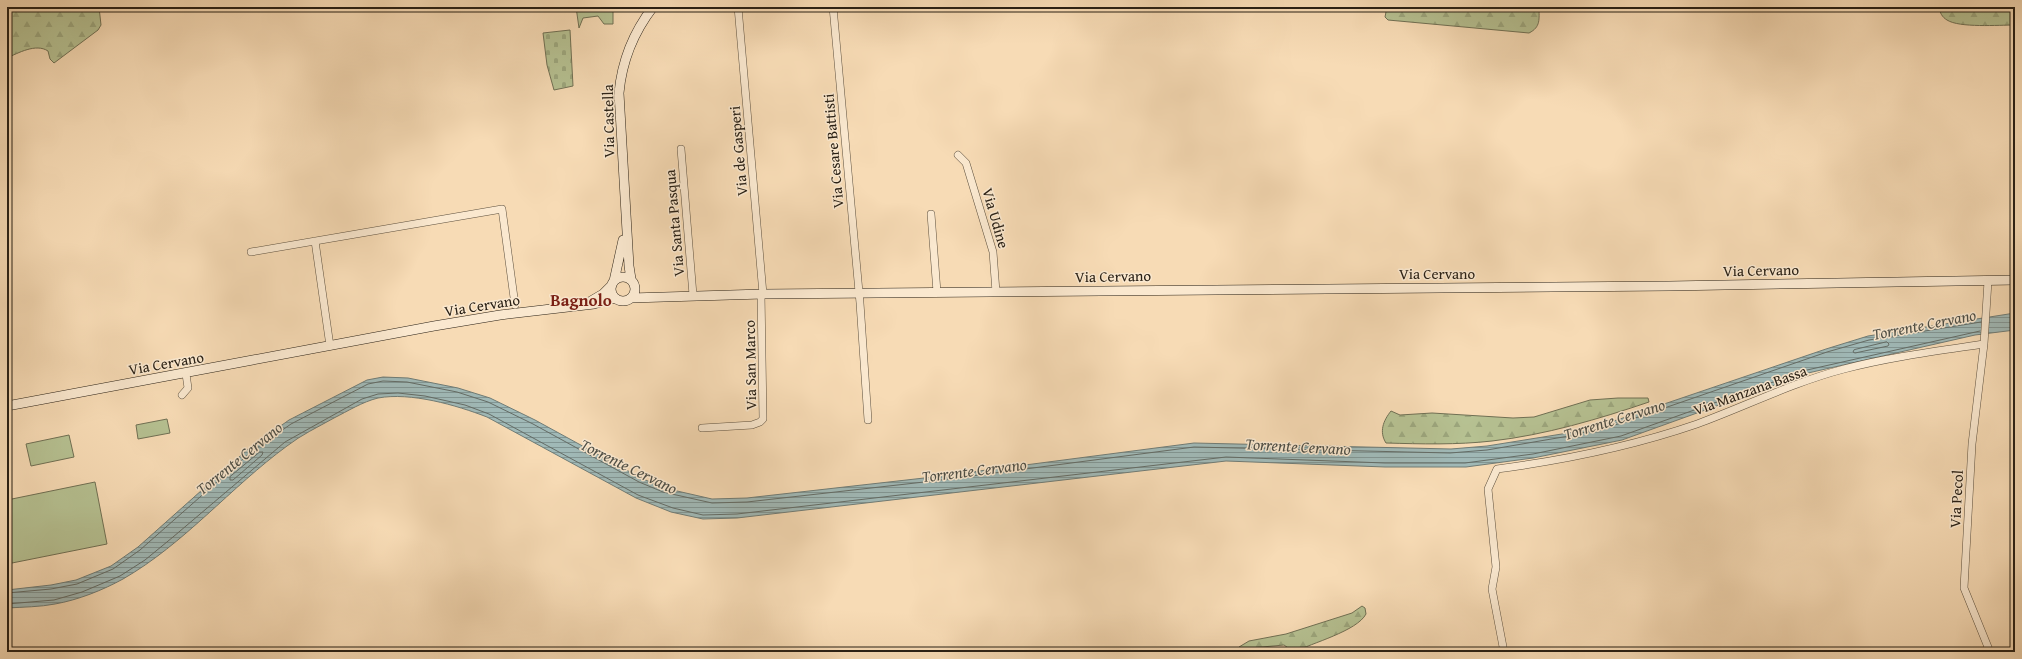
<svg xmlns="http://www.w3.org/2000/svg" width="2022" height="659" viewBox="0 0 2022 659" font-family="'Gentium Book Plus',serif">
	<style>
		.forest { fill: url(#forest-firs); stroke: #707054 }
		.cemetery { fill: url(#cemetery-stones); stroke: #707054 }
		.pitch { fill: #b6c192; stroke: #707054 }
		.water { fill: url(#water-rules); stroke: #707c76 }
		.lines { fill: none; stroke-linecap: round; stroke-linejoin: round }
		.shore { stroke: #646c66; stroke-width: 1 }
		.street-casing { stroke: #5c4f3d; stroke-width: 8 }
		.secondary-casing { stroke: #292015; stroke-width: 10 }
		.street { stroke: #fae8cf; stroke-width: 7 }
		.secondary { stroke: #fae8cf; stroke-width: 9 }
		.labels { text-anchor: middle; dominant-baseline: central; stroke-width: 3; stroke-linejoin: round; paint-order: stroke }
		.street-label { font-size: 15px; fill: #292015; stroke: #fae8cf }
		.water-label { font-size: 16px; font-style: italic; fill: #4d4e46; stroke: #fae8cf }
		.quarter-label { font-size: 17px; font-weight: bold; fill: #7a1f14; stroke: #fae8cf }
	</style>
	<defs>
		<pattern id="forest-firs" width="22" height="20" patternUnits="userSpaceOnUse"><rect width="22" height="20" fill="#b6c192"/><path d="M5 1l3.5 6h-7zM16 11l3.5 6h-7z" fill="#9ca67d"/></pattern>
		<pattern id="cemetery-stones" width="16" height="16" patternUnits="userSpaceOnUse"><rect width="16" height="16" fill="#b6c192"/><path d="M2 7V4a2 2 0 0 1 4 0v3zM10 15v-3a2 2 0 0 1 4 0v3z" fill="#9ca67d"/></pattern>
		<pattern id="water-rules" width="6" height="5" patternUnits="userSpaceOnUse"><rect width="6" height="5" fill="#a0b9b7"/><path d="M0 2.5h6" fill="none" stroke="#829694"/></pattern>
	</defs>
	<rect width="100%" height="100%" fill="#f7dbb5"/>
	<filter id="stains"><feTurbulence type="fractalNoise" baseFrequency=".005" numOctaves="4"/><feColorMatrix values="0 0 0 0 .2 0 0 0 0 .09 0 0 0 0 .02 0 0 0 .5 -.17"/></filter>
	<radialGradient id="worn" r=".72"><stop offset=".6" stop-color="#630" stop-opacity="0"/><stop offset="1" stop-color="#630" stop-opacity=".3"/></radialGradient>
	<path class="forest" d="M 7,7 L 99,7 L 101,25 L 98,30 L 54,63 L 50,59 L 48,51 C 36,43 18,53 7,58 Z
		M 1387,7 L 1539,7 C 1539,19 1541,27 1529,33 L 1388,20 L 1385,17 Z
		M 1939,7 L 2015,7 L 2015,25 C 1999,25 1959,28 1947,20 C 1942,17 1940,13 1939,7 Z
		M 1618,398 L 1648,398 L 1649,402 C 1599,419 1545,435 1492,441 C 1457,445 1421,444 1386,443 C 1379,432 1383,421 1391,411 L 1400,415 L 1432,413 L 1513,418 L 1534,417 L 1590,400 Z
		M 1362,606 L 1365,608 L 1366,614 C 1357,631 1312,643 1294,652 L 1284,645 L 1240,649 L 1239,647 L 1249,641 L 1286,634 L 1352,613 Z"/>
	<path class="cemetery" d="M 570,30 L 573,86 L 554,90 L 547,65 L 543,33 Z"/>
	<path class="pitch" d="M 576,7 L 613,7 L 613,24 L 604,24 L 598,16 L 583,18 L 579,28 Z
		M 167,419 L 170,433 L 138,439 L 136,425 Z
		M 69,435 L 74,457 L 31,466 L 26,444 Z
		M 95,482 L 107,544 L 7,564 L 7,500 Z"/>
	<path class="water" d="M 2015,313 L 2015,330 L 1975,335 L 1808,373 L 1622,440 L 1533,458 L 1466,467 L 1385,467 L 1226,461 L 737,518 L 703,519 L 671,512 L 636,498 L 487,417 C 456,405 411,392 378,398 C 362,402 348,411 334,418 C 318,427 301,435 287,446 C 231,487 184,544 123,579 C 103,590 78,600 55,604 C 40,607 23,607 7,608 L 7,590 L 51,585 L 76,580 L 111,566 L 138,547 L 248,449 L 289,420 L 367,380 L 383,377 L 408,378 L 458,388 L 490,398 L 535,420 L 641,478 L 664,488 L 712,499 L 747,498 L 933,477 L 1194,443 L 1451,449 L 1487,446 L 1568,433 L 1617,420 L 1826,349 L 1868,336 Z"/>
	<g class="lines">
		<path class="shore" d="M 1887,342 L 1889,344 L 1888,346 L 1855,353 L 1853,352 L 1854,350 Z
			M 260,452 L 263,452 L 262,455 L 233,480 L 230,480 L 230,477 Z
			M 7,593 L 51,589 L 77,584 L 113,569 L 140,550 L 251,452 L 291,424 L 368,384 L 383,381 L 407,382 L 457,392 L 488,402 L 533,424 L 639,482 L 663,492 L 712,503 L 747,502 L 933,481 L 1194,447 L 1450,453 L 1487,450 L 1569,436 L 1618,424 L 1827,352 L 1869,340 L 1981,322
			M 7,604 L 54,600 L 82,592 L 120,576 L 145,560 L 173,537 L 285,442 L 362,399 L 378,394 L 398,393 L 425,396 L 465,405 L 489,414 L 638,495 L 673,508 L 703,515 L 737,514 L 1226,457 L 1385,463 L 1465,463 L 1533,454 L 1621,436 L 1807,370 L 1980,331"/>
		<defs>
			<path id="street" d="M 738,7 L 763,294
				M 833,7 L 860,303 L 868,420
				M 681,149 L 693,295
				M 958,155 L 966,163 L 993,252 L 996,292
				M 931,214 L 937,292
				M 315,241 L 330,346
				M 251,252 L 502,209 L 515,305
				M 1988,281 L 1984,344 L 1972,444 L 1964,588 L 1990,652
				M 182,395 L 188,388 L 186,374
				M 702,428 L 752,425 L 760,422 L 763,419 L 761,294
				M 1504,652 L 1492,589 L 1496,567 L 1488,489 L 1497,469 C 1565,460 1633,446 1697,424 C 1746,406 1794,382 1844,369 C 1890,357 1937,351 1984,344"/>
			<path id="secondary" d="M611 289a12 12 0 1 1 24 0a12 12 0 1 1-24 0Z
				M 631,279 L 629,266 L 619,93 C 622,60 633,33 653,7
				M 614,281 L 623,240
				M 631,298 L 763,294 L 1669,286 L 2015,280
				M 591,301 L 603,294 L 612,285
				M 7,406 L 434,326 L 500,315 L 594,304 L 615,298"/>
		</defs>
		<use href="#street" class="street-casing"/>
		<use href="#secondary" class="secondary-casing"/>
		<use href="#street" class="street"/>
		<use href="#secondary" class="secondary"/>
	</g>
	<g class="labels">
		<g class="street-label">
			<text transform="translate(608 121) rotate(-91)">Via Castella</text>
			<text transform="translate(738 151) rotate(-95)">Via de Gasperi</text>
			<text transform="translate(833 151) rotate(-95)">Via Cesare Battisti</text>
			<text transform="translate(996 218) rotate(74)">Via Udine</text>
			<text transform="translate(674 223) rotate(-95)">Via Santa Pasqua</text>
			<text transform="translate(1761 270) rotate(-1)">Via Cervano</text>
			<text x="1437" y="273">Via Cervano</text>
			<text transform="translate(1113 276) rotate(-1)">Via Cervano</text>
			<text transform="translate(482 305) rotate(-9)">Via Cervano</text>
			<text transform="translate(166 363) rotate(-10)">Via Cervano</text>
			<text transform="translate(750 365) rotate(-91)">Via San Marco</text>
			<text transform="translate(1750 390) rotate(-20)">Via Manzana Bassa</text>
			<text transform="translate(1956 499) rotate(-87)">Via Pecol</text>
		</g>
		<g class="water-label">
			<text transform="translate(1924 324) rotate(-11)">Torrente Cervano</text>
			<text transform="translate(1614 419) rotate(-17)">Torrente Cervano</text>
			<text transform="translate(1298 446) rotate(3)">Torrente Cervano</text>
			<text transform="translate(239 458) rotate(-39)">Torrente Cervano</text>
			<text transform="translate(629 466) rotate(26)">Torrente Cervano</text>
			<text transform="translate(974 470) rotate(-7)">Torrente Cervano</text>
		</g>
		<g class="quarter-label">
			<text x="581" y="299">Bagnolo</text>
		</g>
	</g>
	<rect width="2022" height="659" fill="none" stroke="#f7dbb5" stroke-width="24"/>
	<rect x="8" y="8" width="2006" height="643" fill="none" stroke="#292015" stroke-width="2"/>
	<rect x="12" y="12" width="1998" height="635" fill="none" stroke="#292015"/>
	<rect width="100%" height="100%" filter="url(#stains)"/>
	<rect width="100%" height="100%" fill="url(#worn)"/>
</svg>
